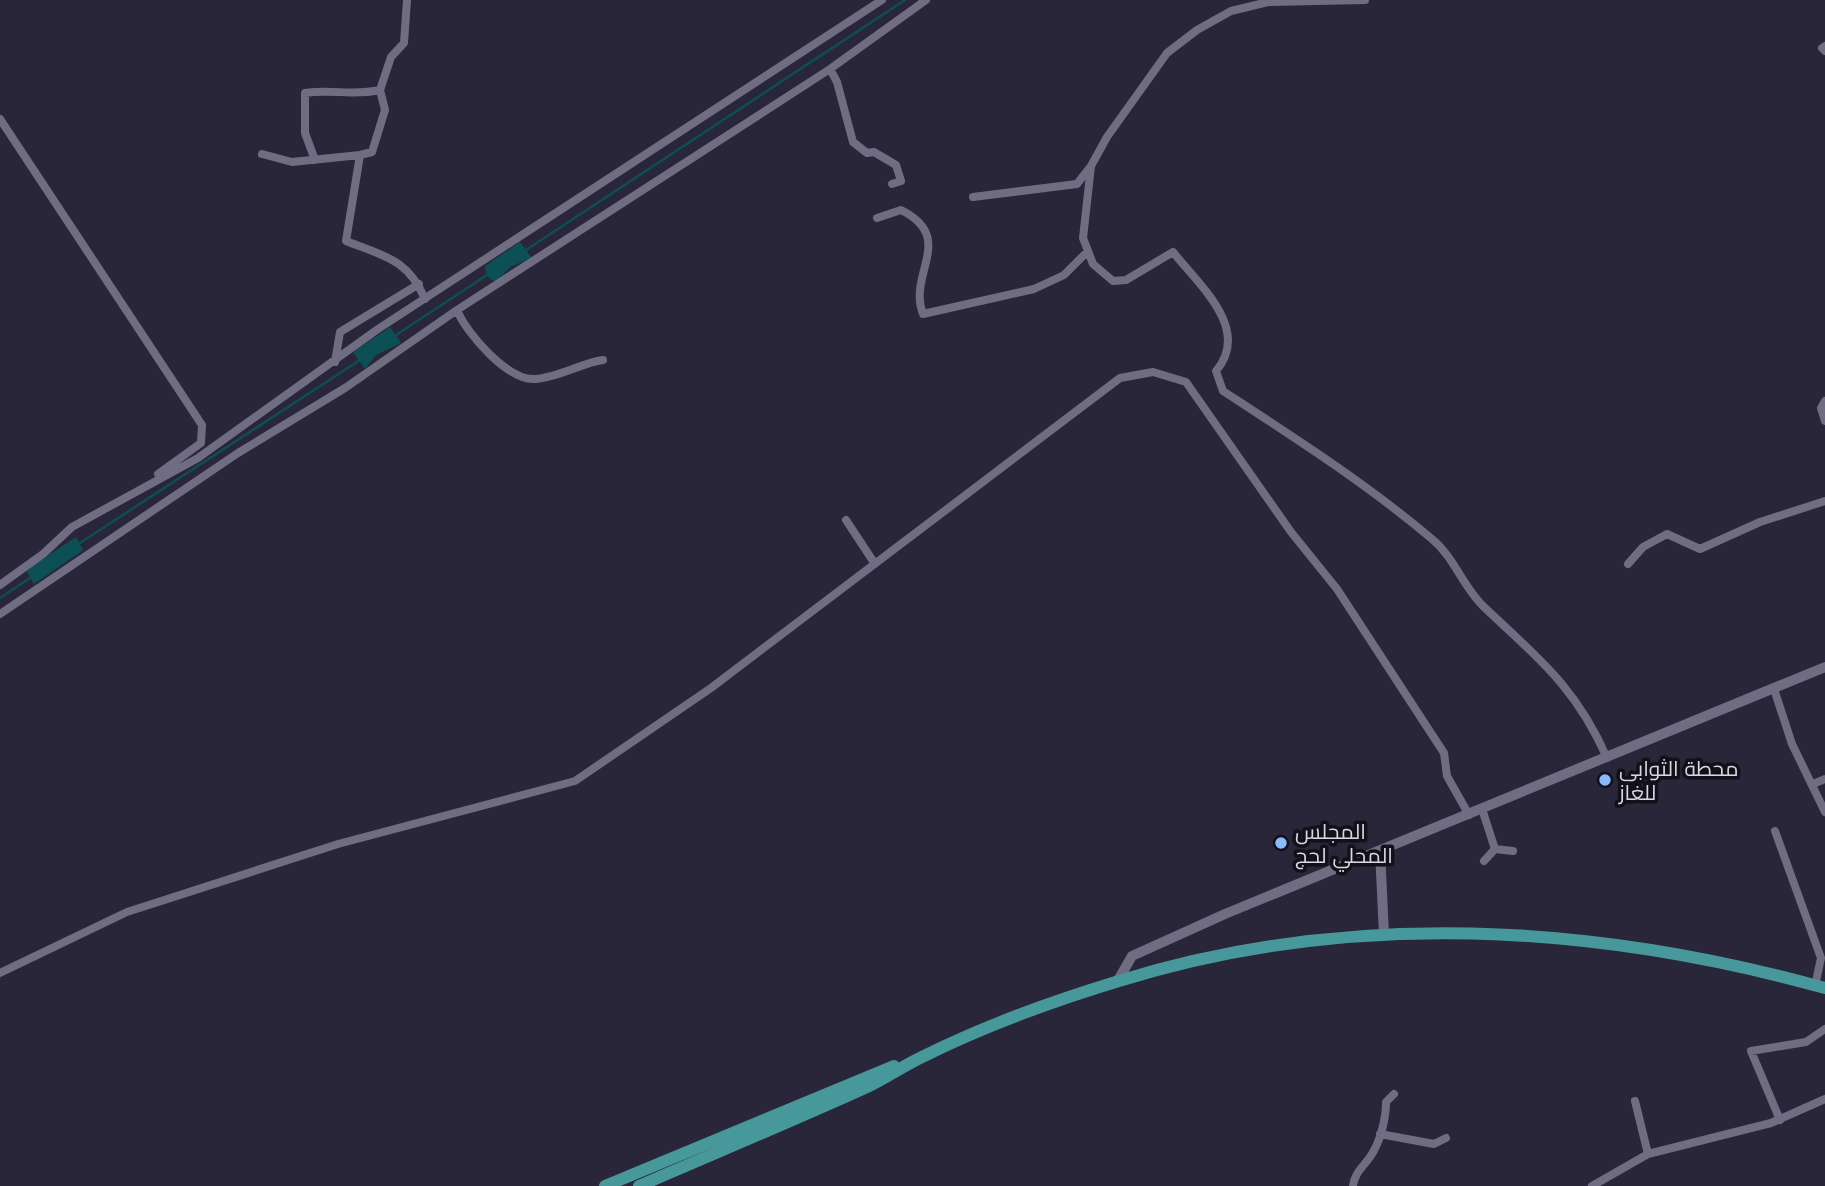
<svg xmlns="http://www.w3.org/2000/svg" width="1825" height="1186" viewBox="0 0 1825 1186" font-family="Helvetica,Cairo,sans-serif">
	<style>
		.water { fill: #0c4f54 }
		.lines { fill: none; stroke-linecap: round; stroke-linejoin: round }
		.stream { stroke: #0c4f54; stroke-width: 2.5 }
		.minor { stroke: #706d83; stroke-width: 8 }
		.secondary { stroke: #706d83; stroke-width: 10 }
		.trunk { stroke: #47989a; stroke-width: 12 }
		.poi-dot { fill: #88bafc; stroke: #121019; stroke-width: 2.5 }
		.labels { text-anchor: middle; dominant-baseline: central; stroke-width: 7; stroke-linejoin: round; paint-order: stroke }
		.poi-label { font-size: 21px; fill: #d9d7e4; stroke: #121019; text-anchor: start }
	</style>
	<rect width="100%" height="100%" fill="#292639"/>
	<path class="water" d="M 520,242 L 532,258 L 510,267 L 496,282 C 488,278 485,274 485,266 Z
		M 390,327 L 401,343 L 376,355 L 365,369 L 353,352 Z
		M 76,537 L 83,550 L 34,584 L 26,570 Z"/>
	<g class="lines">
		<path class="stream" d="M 526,250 L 905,0
			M 396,335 L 487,275
			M 80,543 L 360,360
			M 0,598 L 30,578"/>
		<path class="minor" d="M 407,0 L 404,43 L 391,57 L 380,90 L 385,110 L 372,152 L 360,155 L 346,241 C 384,256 408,259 425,299
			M 1365,0 L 1268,2 L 1231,11 L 1197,30 L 1167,53 L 1107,137 L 1091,166 L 1083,238 L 1093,264 L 1113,281 L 1126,280 L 1173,252 C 1198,284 1252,329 1216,371 L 1223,391 C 1295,438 1367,484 1432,539 C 1454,557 1463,587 1484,607 C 1538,658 1576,687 1607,758
			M 1825,46 L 1822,48 L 1825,51
			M 830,69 L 837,82 L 853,142 L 867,153 L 874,152 L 896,165 L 901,181 L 892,184
			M 0,119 L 202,425 L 201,443 L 158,474
			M 262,154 L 292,162 L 360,155
			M 315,160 L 305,133 L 305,93 C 331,89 354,96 380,90
			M 973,197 L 1077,184 L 1091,166
			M 877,218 L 901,210 C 957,238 907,274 923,314 L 1034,289 L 1064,275 L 1088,251
			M 457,310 C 466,333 508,381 535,379 C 558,378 581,363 603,360
			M 335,362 L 340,332 L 419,284
			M 1825,401 L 1821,408 L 1825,421
			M 846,520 L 875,564
			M 1628,564 L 1643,547 L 1667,534 L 1700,549 L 1760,522 L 1825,501
			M 0,585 L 43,554 L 72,527 L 198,458 L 378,329 L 882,0
			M 0,614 L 238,453 L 345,388 L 457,310 L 830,69 L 926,0
			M 1774,689 L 1792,744 L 1825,812
			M 1813,784 L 1825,779
			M 1482,809 L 1495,849 L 1484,861
			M 1775,831 L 1821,958 L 1815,986
			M 1495,849 L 1513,851
			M 0,973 L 127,912 L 338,844 L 575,781 L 711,688 L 1120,378 L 1153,372 L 1186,382 L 1291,532 L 1337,589 L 1444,753 L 1447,776 L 1469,815
			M 1635,1101 L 1648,1154 L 1771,1123 L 1825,1099
			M 1780,1120 L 1751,1051 L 1806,1042 L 1825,1029
			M 1380,1134 L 1434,1144 L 1446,1138
			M 1353,1186 C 1354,1174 1363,1167 1370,1157 C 1380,1143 1386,1119 1386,1102 L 1394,1094
			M 1592,1186 L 1648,1154"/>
		<path class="secondary" d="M 1380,851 L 1384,934
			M 1117,982 L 1132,956 L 1225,914 L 1825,667"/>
		<path class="trunk" d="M 605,1186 L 894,1066
			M 639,1186 C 715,1153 792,1121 867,1087 C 886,1078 903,1066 922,1057 C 984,1026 1053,1001 1119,981 C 1351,909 1594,924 1825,988"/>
	</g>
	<g class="poi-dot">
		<circle cx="1605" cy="780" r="7"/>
		<circle cx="1281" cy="843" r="7"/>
	</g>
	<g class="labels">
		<g class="poi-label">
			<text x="1619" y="768">محطة الثوابي<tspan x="1619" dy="24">للغاز</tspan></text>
			<text x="1295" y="831">المجلس<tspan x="1295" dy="24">المحلي لحج</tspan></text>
		</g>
	</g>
</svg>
